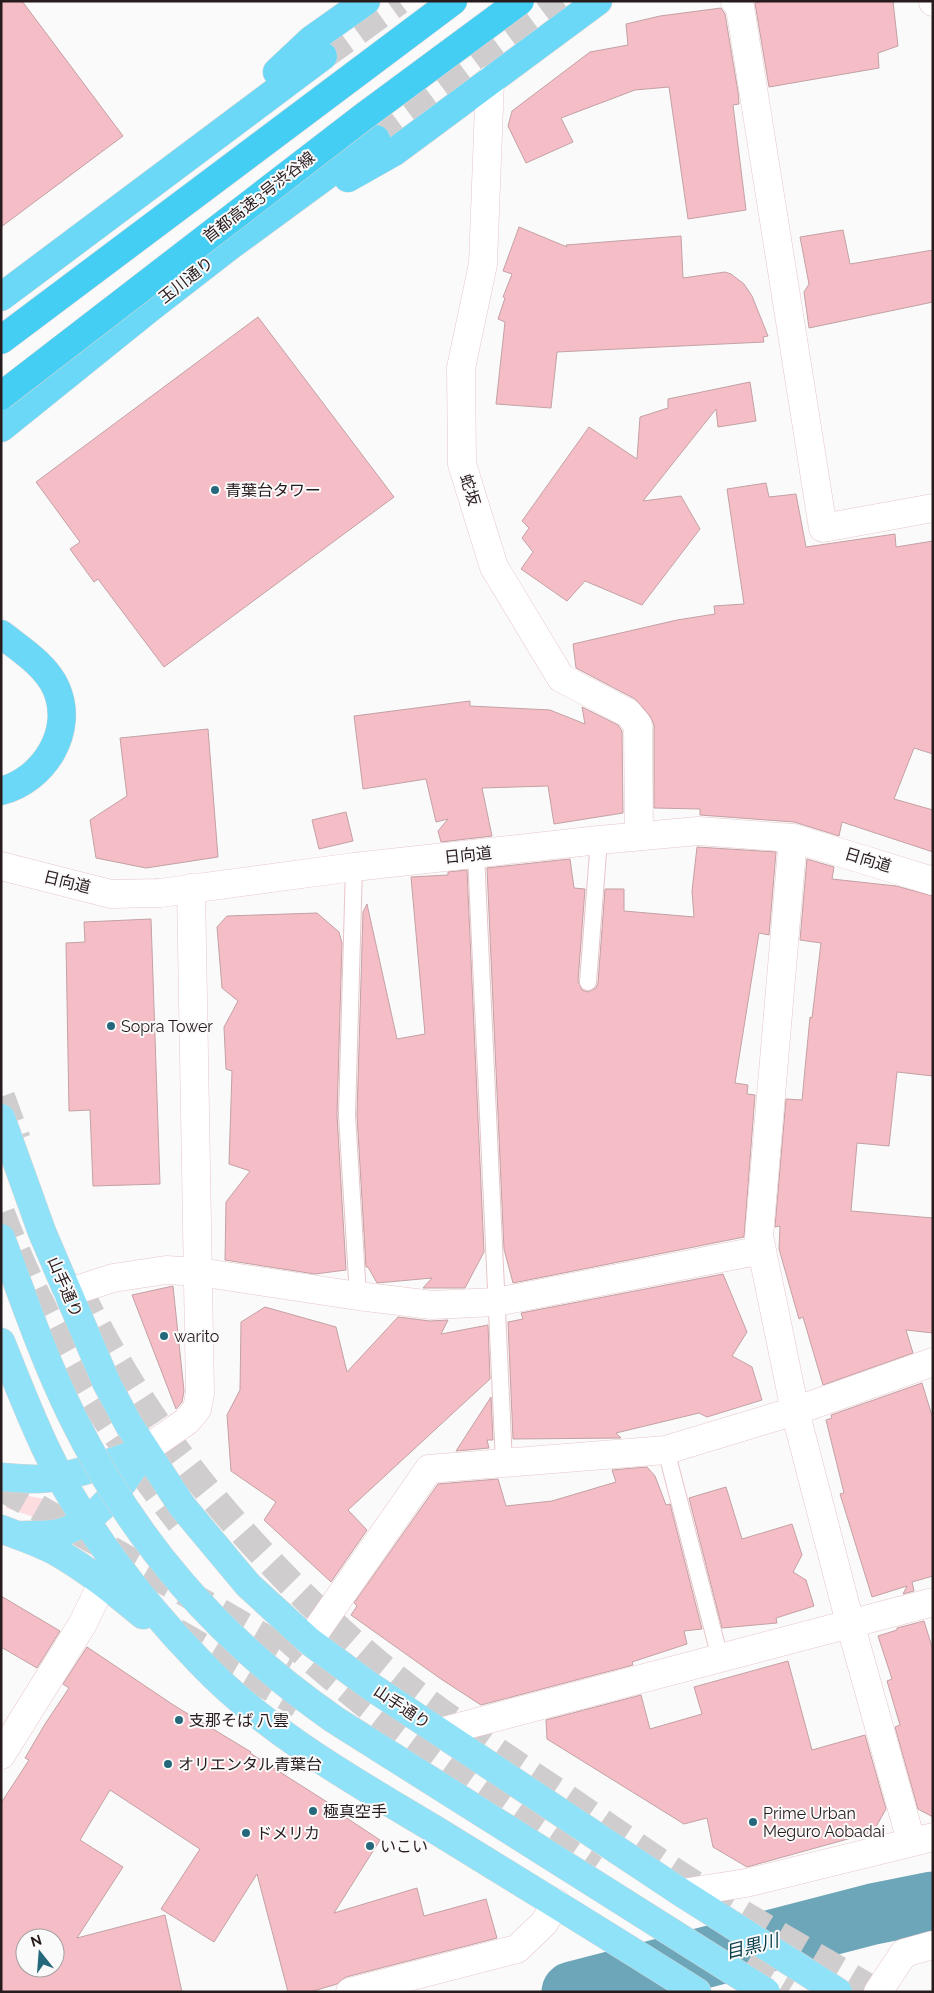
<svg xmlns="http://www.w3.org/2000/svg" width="934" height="1993" viewBox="0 0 934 1993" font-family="Raleway,'Noto Sans JP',sans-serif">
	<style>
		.green { fill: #fedde1 }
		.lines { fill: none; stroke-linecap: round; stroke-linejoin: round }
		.river { stroke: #6da6b8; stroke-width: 61 }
		.building { fill: #f5bdc5; stroke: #c3a1a5; fill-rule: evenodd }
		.trunk-tunnel { stroke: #d0cdce; stroke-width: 28; stroke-dasharray: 28 14; stroke-linecap: butt }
		.motorway-tunnel { stroke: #d0cdce; stroke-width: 28; stroke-dasharray: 28 14; stroke-linecap: butt }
		.service-casing { stroke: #e8c5c9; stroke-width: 18 }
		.minor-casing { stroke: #e8c5c9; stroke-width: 29 }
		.primary-casing { stroke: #d8d6d6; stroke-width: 29 }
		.trunk-casing { stroke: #d8d6d6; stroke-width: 29 }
		.motorway-casing { stroke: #d8d6d6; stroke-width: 29 }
		.service { stroke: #fff; stroke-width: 16 }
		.minor { stroke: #fff; stroke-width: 28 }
		.primary { stroke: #8fe2f8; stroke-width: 28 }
		.trunk { stroke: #6ad8f6; stroke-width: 28 }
		.motorway { stroke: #45cef3; stroke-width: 28 }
		.primary-bridge-casing { stroke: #d8d6d6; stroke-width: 29; stroke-linecap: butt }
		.motorway-bridge-casing { stroke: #d8d6d6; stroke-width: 29; stroke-linecap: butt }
		.primary-bridge { stroke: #8fe2f8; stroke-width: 28 }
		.motorway-bridge { stroke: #45cef3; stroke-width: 28 }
		.poi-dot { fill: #26687b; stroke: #fafafa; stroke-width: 2 }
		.labels { text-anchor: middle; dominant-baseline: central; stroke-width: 4; stroke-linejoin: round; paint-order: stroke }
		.street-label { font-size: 16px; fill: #281b1d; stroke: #fafafa }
		.poi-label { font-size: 16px; fill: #281b1d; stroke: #fafafa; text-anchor: start }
		.water-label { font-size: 18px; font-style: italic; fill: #033a48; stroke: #fafafa }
	</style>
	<rect width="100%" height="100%" fill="#fafafa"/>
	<path class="green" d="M 8,1492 L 49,1500 L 54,1505 C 54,1514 52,1517 44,1520 L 6,1508 Z"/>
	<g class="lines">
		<path class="river" d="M 572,1992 L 873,1914 L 933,1902"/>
	</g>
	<path class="building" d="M 1,1 L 22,1 L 123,136 L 1,227 Z
		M 766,1 L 893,1 L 898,46 L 878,53 L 879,68 L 769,87 L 755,3 Z
		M 721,8 L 725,14 L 738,92 L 739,104 L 733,105 L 746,210 L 688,219 L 669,87 L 635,90 L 561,118 L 573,142 L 526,163 L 508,126 L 512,111 L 590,52 L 628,45 L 626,24 L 660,16 Z
		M 519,227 L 567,247 L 566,245 L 681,236 L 683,278 L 725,272 L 731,274 L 744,284 L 752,296 L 768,336 L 763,337 L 764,342 L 557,352 L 551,408 L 496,404 L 505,322 L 498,319 L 505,298 L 503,297 L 512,274 L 503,271 Z
		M 843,230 L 850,264 L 933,250 L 933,302 L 809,328 L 804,292 L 809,284 L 800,237 Z
		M 258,317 L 394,497 L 164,667 L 98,579 L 94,582 L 70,549 L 80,542 L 36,482 Z
		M 750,382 L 756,421 L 718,427 L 716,409 L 643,501 L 681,496 L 700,529 L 642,605 L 585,581 L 567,601 L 521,569 L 533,552 L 522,538 L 529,528 L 522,521 L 589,427 L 637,459 L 640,417 L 668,408 L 668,399 Z
		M 766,483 L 769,497 L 796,494 L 806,547 L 895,534 L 896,547 L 933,541 L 933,754 L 914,748 L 894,799 L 933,810 L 933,852 L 842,822 L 839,836 L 794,822 L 700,815 L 700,809 L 654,808 L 654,725 L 650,716 L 635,699 L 576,668 L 573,644 L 677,620 L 715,614 L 714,606 L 744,604 L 727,489 Z
		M 470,701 L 470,706 L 550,710 L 585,724 L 582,707 L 618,725 L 622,731 L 623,813 L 554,824 L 548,786 L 482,788 L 492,836 L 441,842 L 438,831 L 448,819 L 436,822 L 426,779 L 363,789 L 354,716 Z
		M 208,729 L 218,857 L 146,868 L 96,858 L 90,820 L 127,796 L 120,738 Z
		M 346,812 L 353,841 L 319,849 L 312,820 Z
		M 697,847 L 776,852 L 769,935 L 759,933 L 735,1083 L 748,1085 L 747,1094 L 755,1095 L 744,1237 L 513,1283 L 504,1249 L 487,868 L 570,859 L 574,888 L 585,889 L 578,981 L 582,990 L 588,992 L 596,988 L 598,983 L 605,889 L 624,889 L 624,911 L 694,917 L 692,891 Z
		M 807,859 L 834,867 L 832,879 L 896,886 L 933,896 L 933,1076 L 897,1072 L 889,1146 L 857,1143 L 851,1211 L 933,1218 L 933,1333 L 906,1330 L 913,1353 L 823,1385 L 803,1317 L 799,1319 L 779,1249 L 780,1226 L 775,1227 L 786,1099 L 802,1100 L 810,1017 L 812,1018 L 821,943 L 800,940 Z
		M 467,870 L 484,1252 L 465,1288 L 423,1288 L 432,1278 L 377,1283 L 368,1267 L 366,1267 L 357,1115 L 363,912 L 367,904 L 397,1039 L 425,1034 L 411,877 L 448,875 L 448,872 Z
		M 317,913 L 339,932 L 342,943 L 337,1115 L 346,1270 L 315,1274 L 225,1260 L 226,1202 L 250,1171 L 229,1164 L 232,1071 L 226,1069 L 224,1027 L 238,1001 L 222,988 L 217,927 L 227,916 Z
		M 151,919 L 160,1184 L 93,1186 L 90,1110 L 69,1111 L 66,943 L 85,942 L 84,922 Z
		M 723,1274 L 747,1332 L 732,1356 L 752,1367 L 762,1400 L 707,1417 L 699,1413 L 616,1433 L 621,1438 L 513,1439 L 508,1322 L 523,1319 L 521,1313 Z
		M 173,1286 L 184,1391 L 182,1402 L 176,1409 L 132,1295 Z
		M 265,1307 L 336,1327 L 347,1372 L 398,1317 L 430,1321 L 448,1320 L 441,1334 L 488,1325 L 490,1379 L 348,1510 L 367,1530 L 331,1582 L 264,1520 L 276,1502 L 231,1471 L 227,1415 L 240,1390 L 241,1322 Z
		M 922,1383 L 933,1419 L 933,1576 L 912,1582 L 914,1591 L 903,1594 L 907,1586 L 872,1597 L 840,1494 L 844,1493 L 826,1420 L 832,1418 L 831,1415 Z
		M 491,1397 L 493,1440 L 487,1440 L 489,1448 L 456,1451 Z
		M 647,1467 L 655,1476 L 666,1505 L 670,1504 L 702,1629 L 684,1631 L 687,1644 L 632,1662 L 633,1665 L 481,1705 L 441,1679 L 351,1615 L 357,1606 L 354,1603 L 438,1484 L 498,1479 L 506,1506 L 552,1501 L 616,1482 L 612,1470 Z
		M 726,1487 L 742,1539 L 792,1524 L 802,1555 L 793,1572 L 806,1580 L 814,1606 L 776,1618 L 777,1623 L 722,1628 L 689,1498 Z
		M 1,1596 L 60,1631 L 37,1668 L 1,1647 Z
		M 924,1621 L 933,1650 L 933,1817 L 918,1809 L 895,1727 L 900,1725 L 887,1681 L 892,1679 L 878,1636 L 897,1630 L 897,1628 Z
		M 87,1647 L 175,1706 L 251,1752 L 250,1753 L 335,1807 L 333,1809 L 380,1840 L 334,1913 L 417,1888 L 424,1916 L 486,1899 L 497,1938 L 346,1977 L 337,1984 L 310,1992 L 288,1992 L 257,1874 L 214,1942 L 161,1909 L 200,1849 L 110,1790 L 80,1840 L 123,1867 L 77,1938 L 165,1915 L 182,1992 L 1,1992 L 1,1803 L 29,1760 L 25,1758 L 45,1724 L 69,1688 L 63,1684 ZM 25,1938 L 55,1938 L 55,1968 L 25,1968 Z
		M 788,1661 L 812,1750 L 865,1735 L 886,1809 L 873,1832 L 747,1867 L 713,1847 L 707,1818 L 684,1824 L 547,1739 L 546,1720 L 641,1695 L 650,1729 L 702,1714 L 694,1687 Z"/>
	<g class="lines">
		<path class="trunk-tunnel" d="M 323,56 L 399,1
			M 376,139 L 562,1"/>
		<path class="motorway-tunnel" d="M 1,1097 L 17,1140
			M 1,1213 C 44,1326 105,1427 180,1522
			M 79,1290 C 145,1428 247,1550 362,1650 C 423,1703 492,1748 559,1793 C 603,1823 645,1853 689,1881 C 750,1920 814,1955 876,1992
			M 1,1487 L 296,1656
			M 176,1632 L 299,1704
			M 283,1634 C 379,1722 486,1795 594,1869
			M 745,1966 L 788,1992"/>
		<defs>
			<path id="service" d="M 476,854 L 504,1463
				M 354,867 L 347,1115 L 358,1296
				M 588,982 L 599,840
				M 666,1450 L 720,1658"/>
			<path id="minor" d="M 735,1 L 740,7 L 823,528 L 933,508
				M 933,1 L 933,2
				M 490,80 L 483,264 L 461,368 L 462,464 L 494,567 L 561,678 L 628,713 L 638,725 L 639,836
				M 793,838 L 759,1236 L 795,1411 L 850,1623 L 911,1841
				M 1,866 L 111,894 L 160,893 L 354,867 L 599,840 L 698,831 L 793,838 L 933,881
				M 67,1293 L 113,1278 L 166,1270 L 199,1272 L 358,1296 L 432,1305 L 496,1302 L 762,1250
				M 145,1450 L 187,1421 L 197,1409 L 200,1393 L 191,888
				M 309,1641 L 429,1469 L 666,1450 L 795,1411 L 933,1362
				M 440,1732 L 933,1602
				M 1,1755 L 82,1625 L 103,1582
				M 682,1893 L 746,1883 L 933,1837
				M 350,1992 L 517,1949 L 544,1923 L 556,1903
				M 878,1992 L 904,1953 L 933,1945"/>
			<path id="primary" d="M 1,1118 L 42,1232 L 107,1384 L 129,1425 L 182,1506 L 248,1585 L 309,1641 L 370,1686 L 682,1893 L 838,1992
				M 1,1342 C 15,1377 29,1413 45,1447 C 80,1523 141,1601 199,1661 C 265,1731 352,1780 434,1829 C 522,1883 610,1937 697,1992
				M 1,1477 C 13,1478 25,1479 36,1479 C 73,1478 111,1462 145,1450
				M 1,1529 C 19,1536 38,1542 55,1551 C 87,1569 115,1592 143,1615
				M 24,1535 C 37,1535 52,1536 66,1531 C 102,1517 125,1481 145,1450"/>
			<path id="trunk" d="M 277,72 L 311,40 L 366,1
				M 348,178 L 394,152 L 598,1
				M 1,297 L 323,56
				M 1,428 L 150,308 L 230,246 L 376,139
				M 1,634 C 20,649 46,665 56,688 C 75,731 44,780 1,791"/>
			<path id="motorway" d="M 1,340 L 453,1"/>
		</defs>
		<use href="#service" class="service-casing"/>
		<use href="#minor" class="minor-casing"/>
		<use href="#primary" class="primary-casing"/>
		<use href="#trunk" class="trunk-casing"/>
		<use href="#motorway" class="motorway-casing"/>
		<use href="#service" class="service"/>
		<use href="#minor" class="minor"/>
		<use href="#primary" class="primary"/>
		<use href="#trunk" class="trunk"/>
		<use href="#motorway" class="motorway"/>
		<defs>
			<path id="primary-bridge" d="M 1,1238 C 23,1297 43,1357 71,1414 C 133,1541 218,1639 335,1720 L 766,1992"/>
			<path id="motorway-bridge" d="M 1,396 L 363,117 L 520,1"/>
		</defs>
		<use href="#primary-bridge" class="primary-bridge-casing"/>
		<use href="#motorway-bridge" class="motorway-bridge-casing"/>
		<use href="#primary-bridge" class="primary-bridge"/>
		<use href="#motorway-bridge" class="motorway-bridge"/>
	</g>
	<g class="poi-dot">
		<circle cx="215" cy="490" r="5"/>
		<circle cx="111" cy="1026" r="5"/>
		<circle cx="164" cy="1336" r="5"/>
		<circle cx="179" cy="1720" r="5"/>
		<circle cx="168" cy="1764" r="5"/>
		<circle cx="313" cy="1811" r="5"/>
		<circle cx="753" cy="1822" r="5"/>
		<circle cx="246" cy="1833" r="5"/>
		<circle cx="370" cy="1846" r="5"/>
	</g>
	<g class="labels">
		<g class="street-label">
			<text transform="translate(259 197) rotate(-38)">首都高速3号渋谷線</text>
			<text transform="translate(186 280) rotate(-38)">玉川通り</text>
			<text transform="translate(470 490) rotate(73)">蛇坂</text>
			<text transform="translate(468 855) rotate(-6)">日向道</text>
			<text transform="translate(868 860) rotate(17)">日向道</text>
			<text transform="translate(67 882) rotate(14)">日向道</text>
			<text transform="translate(65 1287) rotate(67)">山手通り</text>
			<text transform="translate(402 1707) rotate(34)">山手通り</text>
		</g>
		<g class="poi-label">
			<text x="225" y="490">青葉台タワー</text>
			<text x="121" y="1026">Sopra Tower</text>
			<text x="174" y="1336">warito</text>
			<text x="189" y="1720">支那そば 八雲</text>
			<text x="178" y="1764">オリエンタル青葉台</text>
			<text x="323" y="1811">極真空手</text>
			<text x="763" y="1813">Prime Urban<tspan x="763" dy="18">Meguro Aobadai</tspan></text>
			<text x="256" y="1833">ドメリカ</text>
			<text x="380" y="1846">いこい</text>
		</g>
		<g class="water-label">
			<text transform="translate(752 1946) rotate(-14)">目黒川</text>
		</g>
	</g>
	<rect width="934" height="1993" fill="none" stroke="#281b1d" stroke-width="5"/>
	<g transform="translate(40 1953) rotate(343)"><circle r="24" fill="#fafafa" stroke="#a6a1a2"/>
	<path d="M0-4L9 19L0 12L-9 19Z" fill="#26687b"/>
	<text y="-8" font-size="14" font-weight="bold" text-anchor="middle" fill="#281b1d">N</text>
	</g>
</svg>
